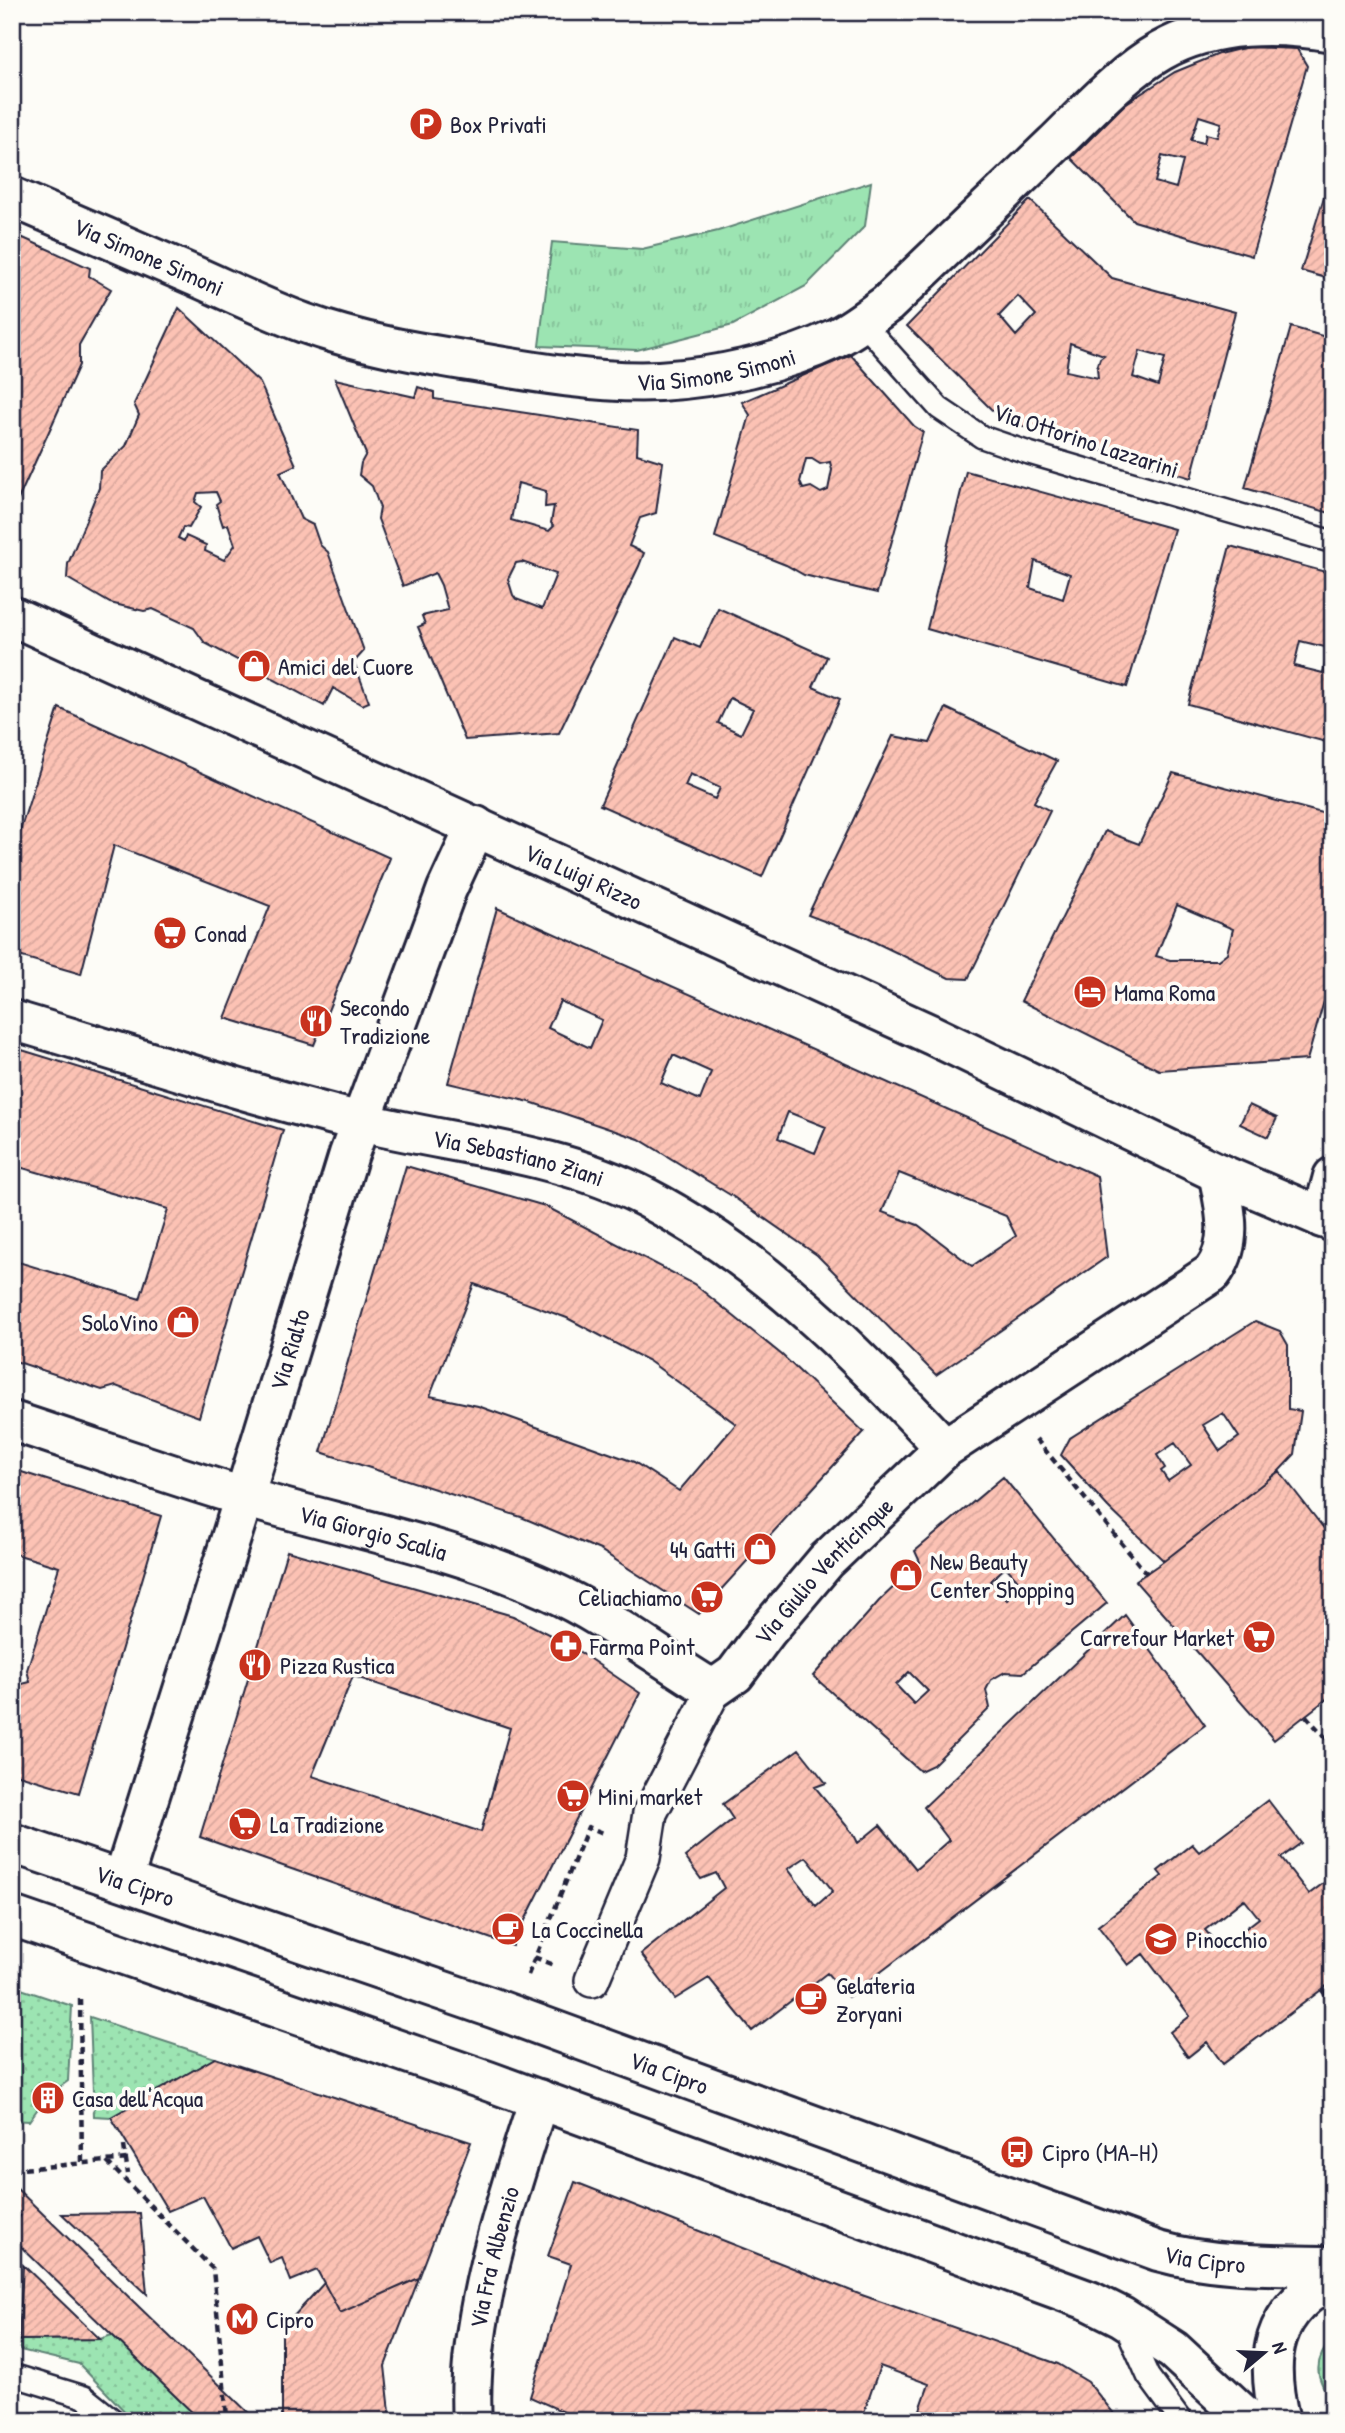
<svg xmlns="http://www.w3.org/2000/svg" width="1345" height="2433" viewBox="0 0 1345 2433" font-family="'Patrick Hand',sans-serif">
	<style>
		.grass { fill: url(#grass-dots); stroke: #5f8376; stroke-width: 2 }
		.park { fill: url(#park-tufts); stroke: #5f8376; stroke-width: 2 }
		.building { fill: url(#building-hatch); stroke: #22223b; stroke-width: 2; fill-rule: evenodd }
		.lines { fill: none; stroke-linecap: round; stroke-linejoin: round }
		.service-casing { stroke: #22223b; stroke-width: 26 }
		.pedestrian-casing { stroke: #22223b; stroke-width: 38 }
		.minor-casing { stroke: #22223b; stroke-width: 44 }
		.secondary-casing { stroke: #22223b; stroke-width: 44 }
		.primary-casing { stroke: #22223b; stroke-width: 44 }
		.path { stroke: #22223b; stroke-width: 4.5; stroke-dasharray: 7 5; stroke-linecap: butt }
		.service { stroke: #fdfcf7; stroke-width: 21 }
		.pedestrian { stroke: #fdfcf7; stroke-width: 33 }
		.minor { stroke: #fdfcf7; stroke-width: 38 }
		.secondary { stroke: #fdfcf7; stroke-width: 38 }
		.primary { stroke: #fdfcf7; stroke-width: 38 }
		.labels { text-anchor: middle; dominant-baseline: central; stroke-width: 7; stroke-linejoin: round; paint-order: stroke }
		.poi-label { font-size: 24px; fill: #22223b; stroke: #fdfcf7; text-anchor: start }
		.street-label { font-size: 24px; fill: #22223b; stroke: #fdfcf7 }
	</style>
	<defs>
		<pattern id="grass-dots" width="8" height="8" patternUnits="userSpaceOnUse" patternTransform="scale(1.75)"><rect width="8" height="8" fill="#9ce4b2"/><path d="M2 2h.1M6 6h.1" fill="none" stroke="#86c39a" stroke-width="1.8" stroke-linecap="round"/></pattern>
		<pattern id="park-tufts" width="24" height="20" patternUnits="userSpaceOnUse" patternTransform="scale(1.75)"><rect width="24" height="20" fill="#9ce4b2"/><path d="M3 7l-1-3M5 7V3M7 7l1-3M15 17l-1-3M17 17v-4M19 17l1-3" fill="none" stroke="#86c39a"/></pattern>
		<pattern id="building-hatch" width="6" height="6" patternUnits="userSpaceOnUse" patternTransform="scale(1.75)"><rect width="6" height="6" fill="#fcc2b4"/><path d="M-1 1l2-2M0 6l6-6M5 7l2-2" fill="none" stroke="#d8a69c"/></pattern>
	</defs>
	<rect width="100%" height="100%" fill="#fdfcf7"/>
	<filter id="ink" filterUnits="userSpaceOnUse"><feTurbulence type="fractalNoise" baseFrequency=".0143" numOctaves="2"/><feDisplacementMap in="SourceGraphic" scale="14" xChannelSelector="R" yChannelSelector="G"/><feConvolveMatrix kernelMatrix="1 2 1 2 8 2 1 2 1" color-interpolation-filters="sRGB"/></filter>
	<g filter="url(#ink)">
		<path class="grass" d="M 12,1986 L 72,2006 L 68,2081 L 57,2089 L 40,2089 L 39,2107 L 29,2121 L 12,2120 Z
			M 90,2017 L 215,2058 L 111,2117 L 94,2116 Z
			M 112,2335 L 201,2421 L 134,2421 L 79,2364 L 20,2350 L 19,2340 L 100,2339 Z
			M 1333,2338 L 1333,2401 C 1314,2378 1313,2360 1333,2338 Z"/>
		<path class="park" d="M 871,182 L 865,226 L 806,286 L 733,325 L 637,350 L 539,346 L 552,242 L 642,249 L 718,231 Z"/>
		<path class="building" d="M 1248,47 L 1297,49 L 1307,66 L 1252,256 L 1134,221 L 1071,158 L 1125,104 L 1175,72 L 1219,54 ZM 1199,116 L 1221,123 L 1217,137 L 1206,134 L 1204,143 L 1191,140 ZM 1162,156 L 1183,161 L 1176,188 L 1155,182 Z
			M 1333,168 L 1333,280 L 1301,271 Z
			M 1030,200 L 1112,278 L 1235,312 L 1191,478 L 1015,424 L 992,410 L 907,326 ZM 1018,296 L 1036,315 L 1016,336 L 999,316 ZM 1070,343 L 1104,355 L 1100,358 L 1097,368 L 1098,378 L 1066,371 ZM 1140,351 L 1165,358 L 1158,386 L 1133,377 Z
			M 12,233 L 90,268 L 89,276 L 111,289 L 79,345 L 79,365 L 12,513 Z
			M 179,308 L 260,383 L 296,465 L 280,472 L 301,519 L 313,525 L 320,545 L 328,552 L 364,651 L 354,662 L 369,702 L 362,705 L 333,688 L 324,706 L 205,643 L 194,628 L 153,609 L 144,611 L 110,603 L 67,578 L 68,564 L 99,488 L 100,471 L 126,446 L 139,415 L 134,404 ZM 216,492 L 220,501 L 216,504 L 223,526 L 228,524 L 235,545 L 224,560 L 205,551 L 206,545 L 186,536 L 184,541 L 178,538 L 183,527 L 189,528 L 201,507 L 195,502 L 198,493 Z
			M 1291,327 L 1333,339 L 1333,514 L 1245,488 Z
			M 851,355 L 914,426 L 923,432 L 877,593 L 804,575 L 786,565 L 715,537 L 750,415 L 742,402 ZM 806,459 L 812,459 L 820,464 L 830,462 L 832,470 L 828,490 L 821,493 L 811,487 L 803,489 L 800,482 Z
			M 335,379 L 415,397 L 418,387 L 434,392 L 434,399 L 638,430 L 637,454 L 663,462 L 656,513 L 640,518 L 629,546 L 644,553 L 639,566 L 559,733 L 465,740 L 418,627 L 425,624 L 422,616 L 448,610 L 441,585 L 435,573 L 403,586 L 378,519 L 380,508 L 372,486 L 359,475 L 361,463 L 366,454 ZM 518,483 L 546,491 L 545,507 L 554,506 L 551,523 L 554,526 L 549,531 L 511,520 ZM 522,562 L 556,574 L 542,609 L 516,599 L 513,595 L 508,579 L 516,563 Z
			M 966,471 L 1174,529 L 1127,687 L 927,629 ZM 1035,561 L 1070,574 L 1063,599 L 1030,588 Z
			M 1230,546 L 1333,574 L 1333,744 L 1188,704 ZM 1300,641 L 1329,648 L 1323,673 L 1294,666 Z
			M 718,608 L 827,657 L 813,687 L 840,699 L 762,877 L 600,805 L 675,637 L 700,648 ZM 730,698 L 753,709 L 741,734 L 718,723 ZM 690,774 L 720,788 L 715,799 L 685,786 Z
			M 59,708 L 390,858 L 314,1045 L 225,1018 L 270,906 L 114,845 L 81,974 L 12,954 L 12,856 Z
			M 946,708 L 1057,761 L 1034,802 L 1050,811 L 968,979 L 949,978 L 858,934 L 808,915 L 893,736 L 930,743 Z
			M 1173,773 L 1333,816 L 1333,859 L 1329,871 L 1333,872 L 1333,970 L 1307,1060 L 1159,1070 L 1021,1001 L 1105,831 L 1139,844 ZM 1177,905 L 1233,929 L 1227,953 L 1218,960 L 1170,960 L 1156,956 Z
			M 497,908 L 1097,1176 L 1107,1257 L 936,1375 L 817,1255 L 732,1196 L 639,1139 L 530,1102 L 448,1083 ZM 560,1001 L 602,1020 L 590,1048 L 548,1028 ZM 673,1055 L 711,1072 L 700,1100 L 661,1083 ZM 788,1112 L 826,1127 L 815,1153 L 778,1138 ZM 899,1173 L 1006,1216 L 1016,1236 L 972,1266 L 918,1225 L 882,1212 Z
			M 12,1047 L 283,1130 L 199,1417 L 116,1386 L 102,1390 L 12,1360 L 12,1260 L 140,1299 L 168,1209 L 12,1165 Z
			M 1249,1105 L 1277,1118 L 1268,1137 L 1240,1124 Z
			M 406,1166 L 545,1206 L 694,1284 L 782,1355 L 864,1432 L 699,1614 L 600,1550 L 521,1517 L 321,1452 ZM 474,1284 L 567,1318 L 649,1361 L 736,1424 L 679,1491 L 634,1462 L 478,1406 L 430,1396 Z
			M 1255,1321 L 1280,1331 L 1288,1345 L 1288,1409 L 1301,1411 L 1295,1454 L 1279,1471 L 1164,1561 L 1108,1507 L 1061,1455 L 1070,1438 ZM 1223,1413 L 1239,1437 L 1220,1451 L 1203,1425 ZM 1175,1443 L 1191,1465 L 1168,1481 L 1161,1471 L 1165,1468 L 1157,1455 Z
			M 12,1469 L 161,1516 L 79,1793 L 12,1773 L 12,1691 L 14,1692 L 18,1685 L 30,1682 L 27,1670 L 59,1567 L 12,1553 Z
			M 1279,1471 L 1326,1531 L 1333,1530 L 1333,1694 L 1274,1740 L 1135,1581 L 1164,1561 Z
			M 1003,1477 L 1107,1603 L 1023,1673 L 1005,1672 L 991,1680 L 986,1690 L 990,1708 L 933,1765 L 920,1771 L 813,1676 L 879,1601 L 920,1562 L 915,1551 ZM 1006,1567 L 1023,1586 L 1007,1600 L 990,1581 ZM 909,1672 L 928,1691 L 914,1704 L 896,1685 Z
			M 287,1551 L 513,1616 L 568,1644 L 640,1693 L 512,1946 L 200,1837 ZM 353,1676 L 510,1728 L 481,1832 L 312,1776 Z
			M 1125,1615 L 1205,1725 L 848,1997 L 827,1973 L 752,2031 L 709,1978 L 675,1999 L 641,1954 L 724,1888 L 716,1873 L 701,1879 L 685,1857 L 733,1819 L 723,1804 L 799,1749 L 826,1783 L 815,1787 L 854,1835 L 858,1843 L 880,1825 L 916,1869 L 949,1840 L 924,1807 ZM 806,1857 L 833,1891 L 816,1906 L 788,1869 Z
			M 1268,1800 L 1301,1843 L 1281,1858 L 1309,1894 L 1333,1876 L 1333,1981 L 1223,2064 L 1207,2042 L 1188,2057 L 1170,2032 L 1190,2016 L 1143,1954 L 1128,1965 L 1098,1926 L 1162,1876 L 1158,1871 L 1192,1844 L 1199,1852 ZM 1244,1899 L 1259,1918 L 1220,1948 L 1205,1930 Z
			M 215,2058 L 471,2142 L 419,2278 L 340,2313 L 317,2270 L 291,2281 L 282,2258 L 270,2263 L 257,2236 L 231,2248 L 203,2196 L 168,2211 L 111,2117 Z
			M 40,2089 L 57,2089 L 57,2107 L 39,2107 Z
			M 575,2182 L 859,2294 L 1058,2364 L 1088,2382 L 1120,2421 L 950,2421 L 920,2410 L 929,2384 L 880,2366 L 861,2421 L 584,2421 L 530,2397 L 571,2264 L 548,2256 Z
			M 12,2184 L 257,2421 L 201,2421 L 12,2238 Z
			M 140,2213 L 147,2294 L 62,2214 Z
			M 23,2265 L 100,2339 L 19,2340 Z
			M 419,2278 L 385,2366 L 391,2421 L 282,2421 L 282,2329 L 324,2283 L 340,2313 Z"/>
		<g class="lines">
			<defs>
				<path id="service" d="M 862,322 L 939,408 L 982,437 L 1029,453 L 1333,542
					M 1124,2322 L 1148,2376 L 1181,2421
					M 12,2375 L 84,2397 L 114,2421"/>
				<path id="pedestrian" d="M 592,1980 L 643,1858 L 650,1813 L 715,1688"/>
				<g id="minor">
					<path id="s1" d="M 12,197 C 74,224 135,250 197,277 C 233,293 268,310 304,323 C 359,343 418,353 475,362 C 531,372 603,384 659,381 C 715,378 784,363 834,339 C 853,330 870,316 887,304 C 942,251 998,198 1053,145 C 1085,114 1122,73 1161,51 C 1212,22 1277,22 1333,32"/>
					<path id="s2" d="M 12,616 L 932,1035 L 1218,1173 L 1333,1222"/>
					<path id="s3" d="M 12,1020 C 127,1054 241,1092 357,1121 C 453,1145 557,1151 647,1198 C 762,1258 857,1354 945,1448"/>
					<path d="M 1322,1218 L 1333,1177"/>
					<path id="s4" d="M 12,1421 C 89,1446 166,1474 244,1497 C 345,1527 451,1546 548,1590 C 602,1614 652,1652 702,1683 L 715,1688 L 735,1674 L 767,1631 L 826,1561 L 945,1448 L 1212,1273 C 1235,1243 1225,1207 1218,1173"/>
					<path id="s5" d="M 123,1880 L 244,1497 L 349,1154 L 447,889 L 476,826"/>
					<path id="s6" d="M 472,2421 C 465,2321 508,2194 539,2099"/>
				</g>
				<path id="secondary" d="M 1280,2421 C 1264,2357 1271,2310 1333,2278"/>
				<g id="primary">
					<path id="s7" d="M 12,1843 L 493,2008 L 1158,2251 C 1215,2267 1274,2265 1333,2266"/>
					<path d="M 12,1916 L 488,2081 L 1090,2301 L 1122,2317 L 1173,2350 L 1250,2421"/>
				</g>
			</defs>
			<use href="#service" class="service-casing"/>
			<use href="#pedestrian" class="pedestrian-casing"/>
			<use href="#minor" class="minor-casing"/>
			<use href="#secondary" class="secondary-casing"/>
			<use href="#primary" class="primary-casing"/>
			<path class="path" d="M 1036,1439 L 1147,1574
				M 1306,1716 L 1333,1746
				M 534,1957 L 556,1966
				M 528,1975 L 588,1827 L 606,1834
				M 1322,1990 L 1333,2004
				M 80,1999 L 82,2165
				M 124,2146 L 128,2174
				M 107,2162 L 213,2269 L 227,2417
				M 12,2170 L 127,2159
				M 12,2228 L 20,2214"/>
			<use href="#service" class="service"/>
			<use href="#pedestrian" class="pedestrian"/>
			<use href="#minor" class="minor"/>
			<use href="#secondary" class="secondary"/>
			<use href="#primary" class="primary"/>
		</g>
	</g>
	<defs>
		<symbol id="parking-disc" viewBox="-11 -11 22 22"><circle r="9.5" fill="#c8321e" stroke="#fdfcf7"/><path d="M-3.5-5.5H1a3.5 3.5 0 0 1 0 7H-1V5.5H-3.5ZM-1-3.4V-.6H.8a1.4 1.4 0 0 0 0-2.8Z" fill="#fff"/></symbol>
		<symbol id="shop-disc" viewBox="-11 -11 22 22"><circle r="9.5" fill="#c8321e" stroke="#fdfcf7"/><path d="M-5-2.5h2.3a2.7 3.5 0 0 1 5.4 0H5L5.5 6h-11ZM-1.5-2.5h3a1.5 2.3 0 0 0-3 0Z" fill="#fff"/></symbol>
		<symbol id="supermarket-disc" viewBox="-11 -11 22 22"><circle r="9.5" fill="#c8321e" stroke="#fdfcf7"/><path d="M-6-5.5h2.5l.6 2H6L4.5 2H-2.5L-4.4-4H-6ZM-1.5 3.2a1.3 1.3 0 1 0 .1 0ZM3 3.2a1.3 1.3 0 1 0 .1 0Z" fill="#fff"/></symbol>
		<symbol id="hotel-disc" viewBox="-11 -11 22 22"><circle r="9.5" fill="#c8321e" stroke="#fdfcf7"/><path d="M-6-4.5h1.5V1H6V5H4.5V3h-9V5H-6ZM-4 0a1.8 1.8 0 1 1 3.6 0ZM.5 0V-2.5h3Q6-2.5 6 0Z" fill="#fff"/></symbol>
		<symbol id="restaurant-disc" viewBox="-11 -11 22 22"><circle r="9.5" fill="#c8321e" stroke="#fdfcf7"/><path d="M-5-6h1v4h1v-4h1v4h1v-4h1v5L-1.5 .5V6h-2V.5L-5-1ZM5-6V6H3V1.5H1.5Q1.5-4 5-6Z" fill="#fff"/></symbol>
		<symbol id="pharmacy-disc" viewBox="-11 -11 22 22"><circle r="9.5" fill="#c8321e" stroke="#fdfcf7"/><path d="M-2-6h4v4h4v4h-4v4h-4v-4h-4v-4h4Z" fill="#fff"/></symbol>
		<symbol id="cafe-disc" viewBox="-11 -11 22 22"><circle r="9.5" fill="#c8321e" stroke="#fdfcf7"/><path d="M-5.5-4.5H6V0H3Q3 3.5 0 3.5H-2.5Q-5.5 3.5-5.5 0ZM3-3.2v2h1.7v-2ZM-6 4.5H4V6H-6Z" fill="#fff"/></symbol>
		<symbol id="school-disc" viewBox="-11 -11 22 22"><circle r="9.5" fill="#c8321e" stroke="#fdfcf7"/><path d="M0-5L7-2L0 1L-7-2ZM-4 1L0 2.5L4 1V4Q0 6-4 4Z" fill="#fff"/></symbol>
		<symbol id="building-disc" viewBox="-11 -11 22 22"><circle r="9.5" fill="#c8321e" stroke="#fdfcf7"/><path d="M-4-6H4V6H1V3H-1V6H-4ZM-2.5-4.3h1.7v1.8h-1.7ZM.8-4.3h1.7v1.8H.8ZM-2.5-1h1.7V.8h-1.7ZM.8-1h1.7V.8H.8Z" fill="#fff"/></symbol>
		<symbol id="bus-disc" viewBox="-11 -11 22 22"><circle r="9.5" fill="#c8321e" stroke="#fdfcf7"/><path d="M-5-6H5V4H4V6H2V4H-2V6H-4V4H-5ZM-3.5-4V0h7V-4ZM-3.5 1.2v1.5H-2V1.2ZM2 1.2v1.5H3.5V1.2Z" fill="#fff"/></symbol>
		<symbol id="metro-disc" viewBox="-11 -11 22 22"><circle r="9.5" fill="#c8321e" stroke="#fdfcf7"/><path d="M-5.5 5V-5H-3L0 0L3-5H5.5V5H3V-.5L0 4L-3-.5V5Z" fill="#fff"/></symbol>
	</defs>
	<g fill-rule="evenodd">
		<use href="#parking-disc" x="407" y="105" width="38" height="38"/>
		<use href="#shop-disc" x="235" y="647" width="38" height="38"/>
		<use href="#supermarket-disc" x="151" y="914" width="38" height="38"/>
		<use href="#hotel-disc" x="1071" y="973" width="38" height="38"/>
		<use href="#restaurant-disc" x="297" y="1002" width="38" height="38"/>
		<use href="#shop-disc" x="164" y="1303" width="38" height="38"/>
		<use href="#shop-disc" x="741" y="1530" width="38" height="38"/>
		<use href="#shop-disc" x="887" y="1556" width="38" height="38"/>
		<use href="#supermarket-disc" x="688" y="1578" width="38" height="38"/>
		<use href="#supermarket-disc" x="1240" y="1618" width="38" height="38"/>
		<use href="#pharmacy-disc" x="547" y="1627" width="38" height="38"/>
		<use href="#restaurant-disc" x="236" y="1646" width="38" height="38"/>
		<use href="#supermarket-disc" x="554" y="1777" width="38" height="38"/>
		<use href="#supermarket-disc" x="226" y="1805" width="38" height="38"/>
		<use href="#cafe-disc" x="489" y="1910" width="38" height="38"/>
		<use href="#school-disc" x="1142" y="1920" width="38" height="38"/>
		<use href="#cafe-disc" x="792" y="1980" width="38" height="38"/>
		<use href="#building-disc" x="29" y="2079" width="38" height="38"/>
		<use href="#bus-disc" x="998" y="2133" width="38" height="38"/>
		<use href="#metro-disc" x="223" y="2300" width="38" height="38"/>
	</g>
	<g class="labels">
		<g class="poi-label">
			<text x="450" y="124">Box Privati</text>
			<text x="278" y="666">Amici del Cuore</text>
			<text x="194" y="933">Conad</text>
			<text x="1114" y="992">Mama Roma</text>
			<text x="340" y="1007">Secondo<tspan x="340" dy="28">Tradizione</tspan></text>
			<text x="158" y="1322" text-anchor="end">SoloVino</text>
			<text x="736" y="1549" text-anchor="end">44 Gatti</text>
			<text x="930" y="1561">New Beauty<tspan x="930" dy="28">Center Shopping</tspan></text>
			<text x="682" y="1597" text-anchor="end">Celiachiamo</text>
			<text x="1234" y="1637" text-anchor="end">Carrefour Market</text>
			<text x="590" y="1646">Farma Point</text>
			<text x="280" y="1665">Pizza Rustica</text>
			<text x="598" y="1796">Mini market</text>
			<text x="270" y="1824">La Tradizione</text>
			<text x="532" y="1929">La Coccinella</text>
			<text x="1186" y="1939">Pinocchio</text>
			<text x="836" y="1985">Gelateria<tspan x="836" dy="28">Zoryani</tspan></text>
			<text x="72" y="2098">Casa dell'Acqua</text>
			<text x="1042" y="2152">Cipro (MA-H)</text>
			<text x="266" y="2319">Cipro</text>
		</g>
		<g class="street-label">
			<text stroke="none"><textPath href="#s1" startOffset="149">Via Simone Simoni</textPath></text>
			<text stroke="none"><textPath href="#s1" startOffset="737">Via Simone Simoni</textPath></text>
			<text transform="translate(1086 440) rotate(18)">Via Ottorino Lazzarini</text>
			<text stroke="none"><textPath href="#s2" startOffset="628">Via Luigi Rizzo</textPath></text>
			<text stroke="none"><textPath href="#s3" startOffset="525">Via Sebastiano Ziani</textPath></text>
			<text stroke="none"><textPath href="#s5" startOffset="556">Via Rialto</textPath></text>
			<text stroke="none"><textPath href="#s4" startOffset="378">Via Giorgio Scalia</textPath></text>
			<text stroke="none"><textPath href="#s4" startOffset="917">Via Giulio Venticinque</textPath></text>
			<text stroke="none"><textPath href="#s7" startOffset="130">Via Cipro</textPath></text>
			<text stroke="none"><textPath href="#s7" startOffset="696">Via Cipro</textPath></text>
			<text stroke="none"><textPath href="#s7" startOffset="1264">Via Cipro</textPath></text>
			<text stroke="none"><textPath href="#s6" startOffset="166">Via Fra' Albenzio</textPath></text>
		</g>
	</g>
	<rect width="1345" height="2433" fill="none" stroke="#fdfcf7" stroke-width="42"/>
	<rect x="21" y="21" width="1303" height="2391" fill="none" stroke="#22223b" stroke-width="2.5" filter="url(#ink)"/>
	<g transform="translate(1264 2353) rotate(71)" stroke="#fdfcf7" stroke-width="5" paint-order="stroke">
	<path d="M0-5L12 26L0 18L-12 26Z" fill="#22223b"/>
	<text y="-10" font-size="19" font-weight="bold" text-anchor="middle" fill="#22223b">N</text>
	</g>
</svg>
